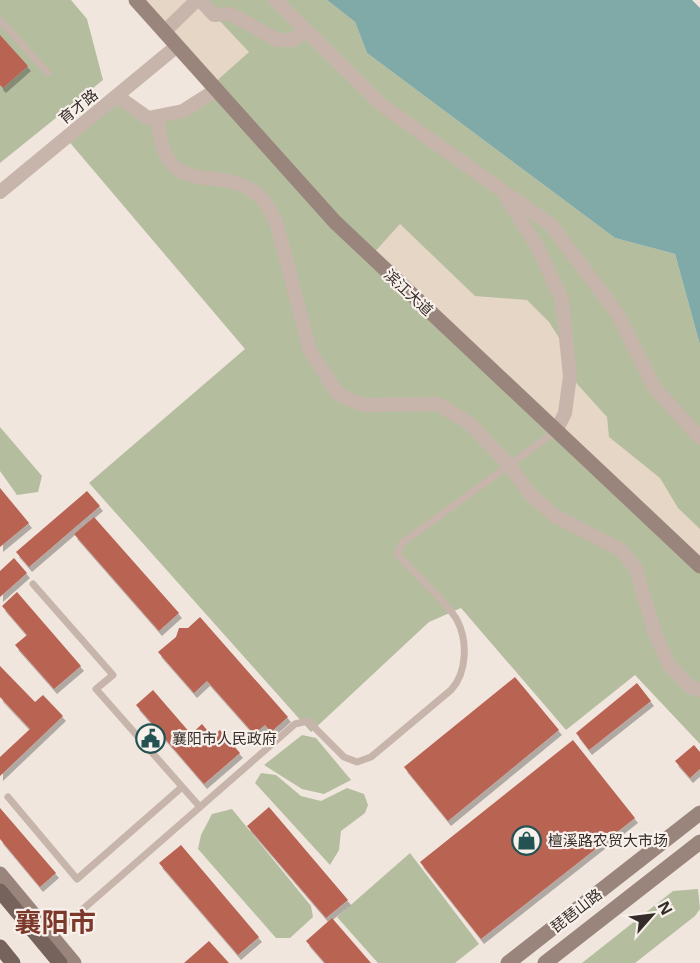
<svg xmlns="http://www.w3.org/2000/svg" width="700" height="963" viewBox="0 0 700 963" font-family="'Open Sans','Noto Sans SC',sans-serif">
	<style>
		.green { fill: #b5bd9f }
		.plaza { fill: #e6d6c6 }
		.water { fill: #80aaa8 }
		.building { fill: #b96353; filter: url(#shadow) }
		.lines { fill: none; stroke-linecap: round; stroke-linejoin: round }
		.lane { stroke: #c7b5ab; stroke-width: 7 }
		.street { stroke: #c7b5ab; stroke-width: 14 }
		.secondary { stroke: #9a857c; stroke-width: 15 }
		.primary { stroke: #75635c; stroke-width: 15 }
		.labels { text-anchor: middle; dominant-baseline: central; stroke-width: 4.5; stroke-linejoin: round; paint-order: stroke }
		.street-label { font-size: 15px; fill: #352c29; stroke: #f8f0ea }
		.poi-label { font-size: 15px; fill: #352c29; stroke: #f8f0ea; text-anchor: start }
		.town-label { font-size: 27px; font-weight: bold; fill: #7b382b; stroke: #f8f0ea }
	</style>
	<defs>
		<filter id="shadow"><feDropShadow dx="3" dy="5" stdDeviation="0" flood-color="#0004"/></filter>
	</defs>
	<rect width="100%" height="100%" fill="#f0e6de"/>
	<path class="green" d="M 0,0 L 71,0 L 87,19 L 103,80 L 0,163 Z
		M 135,0 L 327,0 L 355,22 L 367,53 L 615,238 L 675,254 L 700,345 L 700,744 L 635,675 L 566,730 L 461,608 L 429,622 L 311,732 L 89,483 L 245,349 L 66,138 L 117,96 L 148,118 L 183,111 L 216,90 Z
		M 0,427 L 42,476 L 38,492 L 17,495 L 0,471 Z
		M 302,735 L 316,738 L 351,780 L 324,794 L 302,789 L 264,765 Z
		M 261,773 L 276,775 L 301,796 L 321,801 L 347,788 L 364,794 L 368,805 L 365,813 L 341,831 L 339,850 L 330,865 L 255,783 Z
		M 232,809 L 311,906 L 313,917 L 290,938 L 276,938 L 198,849 L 201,835 L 212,814 Z
		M 410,853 L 479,944 L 455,963 L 378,963 L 337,917 Z
		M 698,889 L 700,909 L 695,916 L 635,963 L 582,963 L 673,891 Z"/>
	<path class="plaza" d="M 136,0 L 200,0 L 249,52 L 212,85 Z
		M 400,224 L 475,296 L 527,300 L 549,322 L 565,347 L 570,376 L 607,417 L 609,437 L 660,478 L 678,508 L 700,529 L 700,566 L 371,256 Z"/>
	<path class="water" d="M 327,0 L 692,0 L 700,8 L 700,345 L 675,254 L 615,238 L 367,53 L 355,22 Z"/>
	<path class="building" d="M 0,35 L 28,66 L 3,88 L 0,85 Z
		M 0,488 L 29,523 L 0,547 Z
		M 87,491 L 100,506 L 29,567 L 16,552 Z
		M 94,517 L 179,613 L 159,631 L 74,534 Z
		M 14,558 L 27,573 L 0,597 L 0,571 Z
		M 17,592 L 81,666 L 54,689 L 15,645 L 27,635 L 2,606 Z
		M 200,617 L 288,717 L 271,732 L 265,725 L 254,734 L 207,681 L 194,693 L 158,652 L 176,637 L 179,628 L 188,628 Z
		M 0,666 L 35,702 L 43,695 L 63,716 L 0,776 L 0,757 L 30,729 L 0,697 Z
		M 515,677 L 559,730 L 448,821 L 404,767 Z
		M 637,683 L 651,701 L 589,750 L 576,733 Z
		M 153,690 L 191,734 L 202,724 L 212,736 L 220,730 L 240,753 L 204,784 L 136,705 Z
		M 573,740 L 635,818 L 481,939 L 420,862 Z
		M 694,745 L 700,752 L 700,769 L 690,778 L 675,761 Z
		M 269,807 L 348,900 L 326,918 L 247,826 Z
		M 0,808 L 56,873 L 40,887 L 0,839 Z
		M 181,845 L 259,937 L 238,955 L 159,863 Z
		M 332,918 L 371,963 L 325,963 L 306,941 Z
		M 209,941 L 229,963 L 184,963 Z"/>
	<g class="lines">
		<path class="lane" d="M 0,20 L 48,73
			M 33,584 L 113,675 L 96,689 L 200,807
			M 8,797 L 77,879 L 182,787
			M 51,937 L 295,724 L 308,721 L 344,757 L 357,762 L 371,757 L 451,690 C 467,673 468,641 457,620 C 448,603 411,570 397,554 L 402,543 L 556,431"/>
		<path class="street" d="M 200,0 L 214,15 L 230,14 L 278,40 L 293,40 L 305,30
			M 275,0 L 383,106 L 551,225 L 617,313 L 654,387 L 700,438
			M 164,32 L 197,0
			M 117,96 L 148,118 L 183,111 L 216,90
			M 158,116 C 162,205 217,161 257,194 C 267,202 272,214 277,225 L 310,351 L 338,394 L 363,405 L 438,404 L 469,423 L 509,465 L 530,494 L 555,516 L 621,550 L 635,567 L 656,636 L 669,665 L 690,687 L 700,690
			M 0,192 L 177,46
			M 506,197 L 537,246 L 562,300 L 570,376 L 565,413 L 556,431"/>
		<path class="secondary" d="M 136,0 L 335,222 L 700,566
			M 0,874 L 74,963
			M 508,963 L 700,813
			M 545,963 L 700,842"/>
		<path class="primary" d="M 0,891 L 60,963
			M 0,947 L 13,963"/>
	</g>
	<defs>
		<symbol id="civic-ring" viewBox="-11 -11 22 22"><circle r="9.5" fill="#f8f0ea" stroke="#235252" stroke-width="1.5"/><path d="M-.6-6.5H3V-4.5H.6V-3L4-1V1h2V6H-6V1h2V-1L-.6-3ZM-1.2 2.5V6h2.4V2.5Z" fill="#235252"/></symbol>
		<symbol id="shop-ring" viewBox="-11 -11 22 22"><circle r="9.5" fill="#f8f0ea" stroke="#235252" stroke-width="1.5"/><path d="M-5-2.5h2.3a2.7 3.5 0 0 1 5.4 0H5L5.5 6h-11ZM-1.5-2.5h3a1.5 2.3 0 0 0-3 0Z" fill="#235252"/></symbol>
	</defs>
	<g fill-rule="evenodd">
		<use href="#civic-ring" x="134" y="722" width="33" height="33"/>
		<use href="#shop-ring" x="510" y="824" width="33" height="33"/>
	</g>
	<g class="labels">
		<g class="street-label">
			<text transform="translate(78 106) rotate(-39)">育才路</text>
			<text transform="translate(409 292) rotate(43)">滨江大道</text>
			<text transform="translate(576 910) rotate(-38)">琵琶山路</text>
		</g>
		<g class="poi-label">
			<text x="172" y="738">襄阳市人民政府</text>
			<text x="548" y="840">檀溪路农贸大市场</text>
		</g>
		<g class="town-label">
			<text x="55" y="921">襄阳市</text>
		</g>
	</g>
	<g transform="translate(652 915) rotate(62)" stroke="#f8f0ea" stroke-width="4.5" paint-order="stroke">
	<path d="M0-4.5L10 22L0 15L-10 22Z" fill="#352c29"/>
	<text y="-9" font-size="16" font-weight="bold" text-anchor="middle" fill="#352c29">N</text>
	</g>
</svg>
